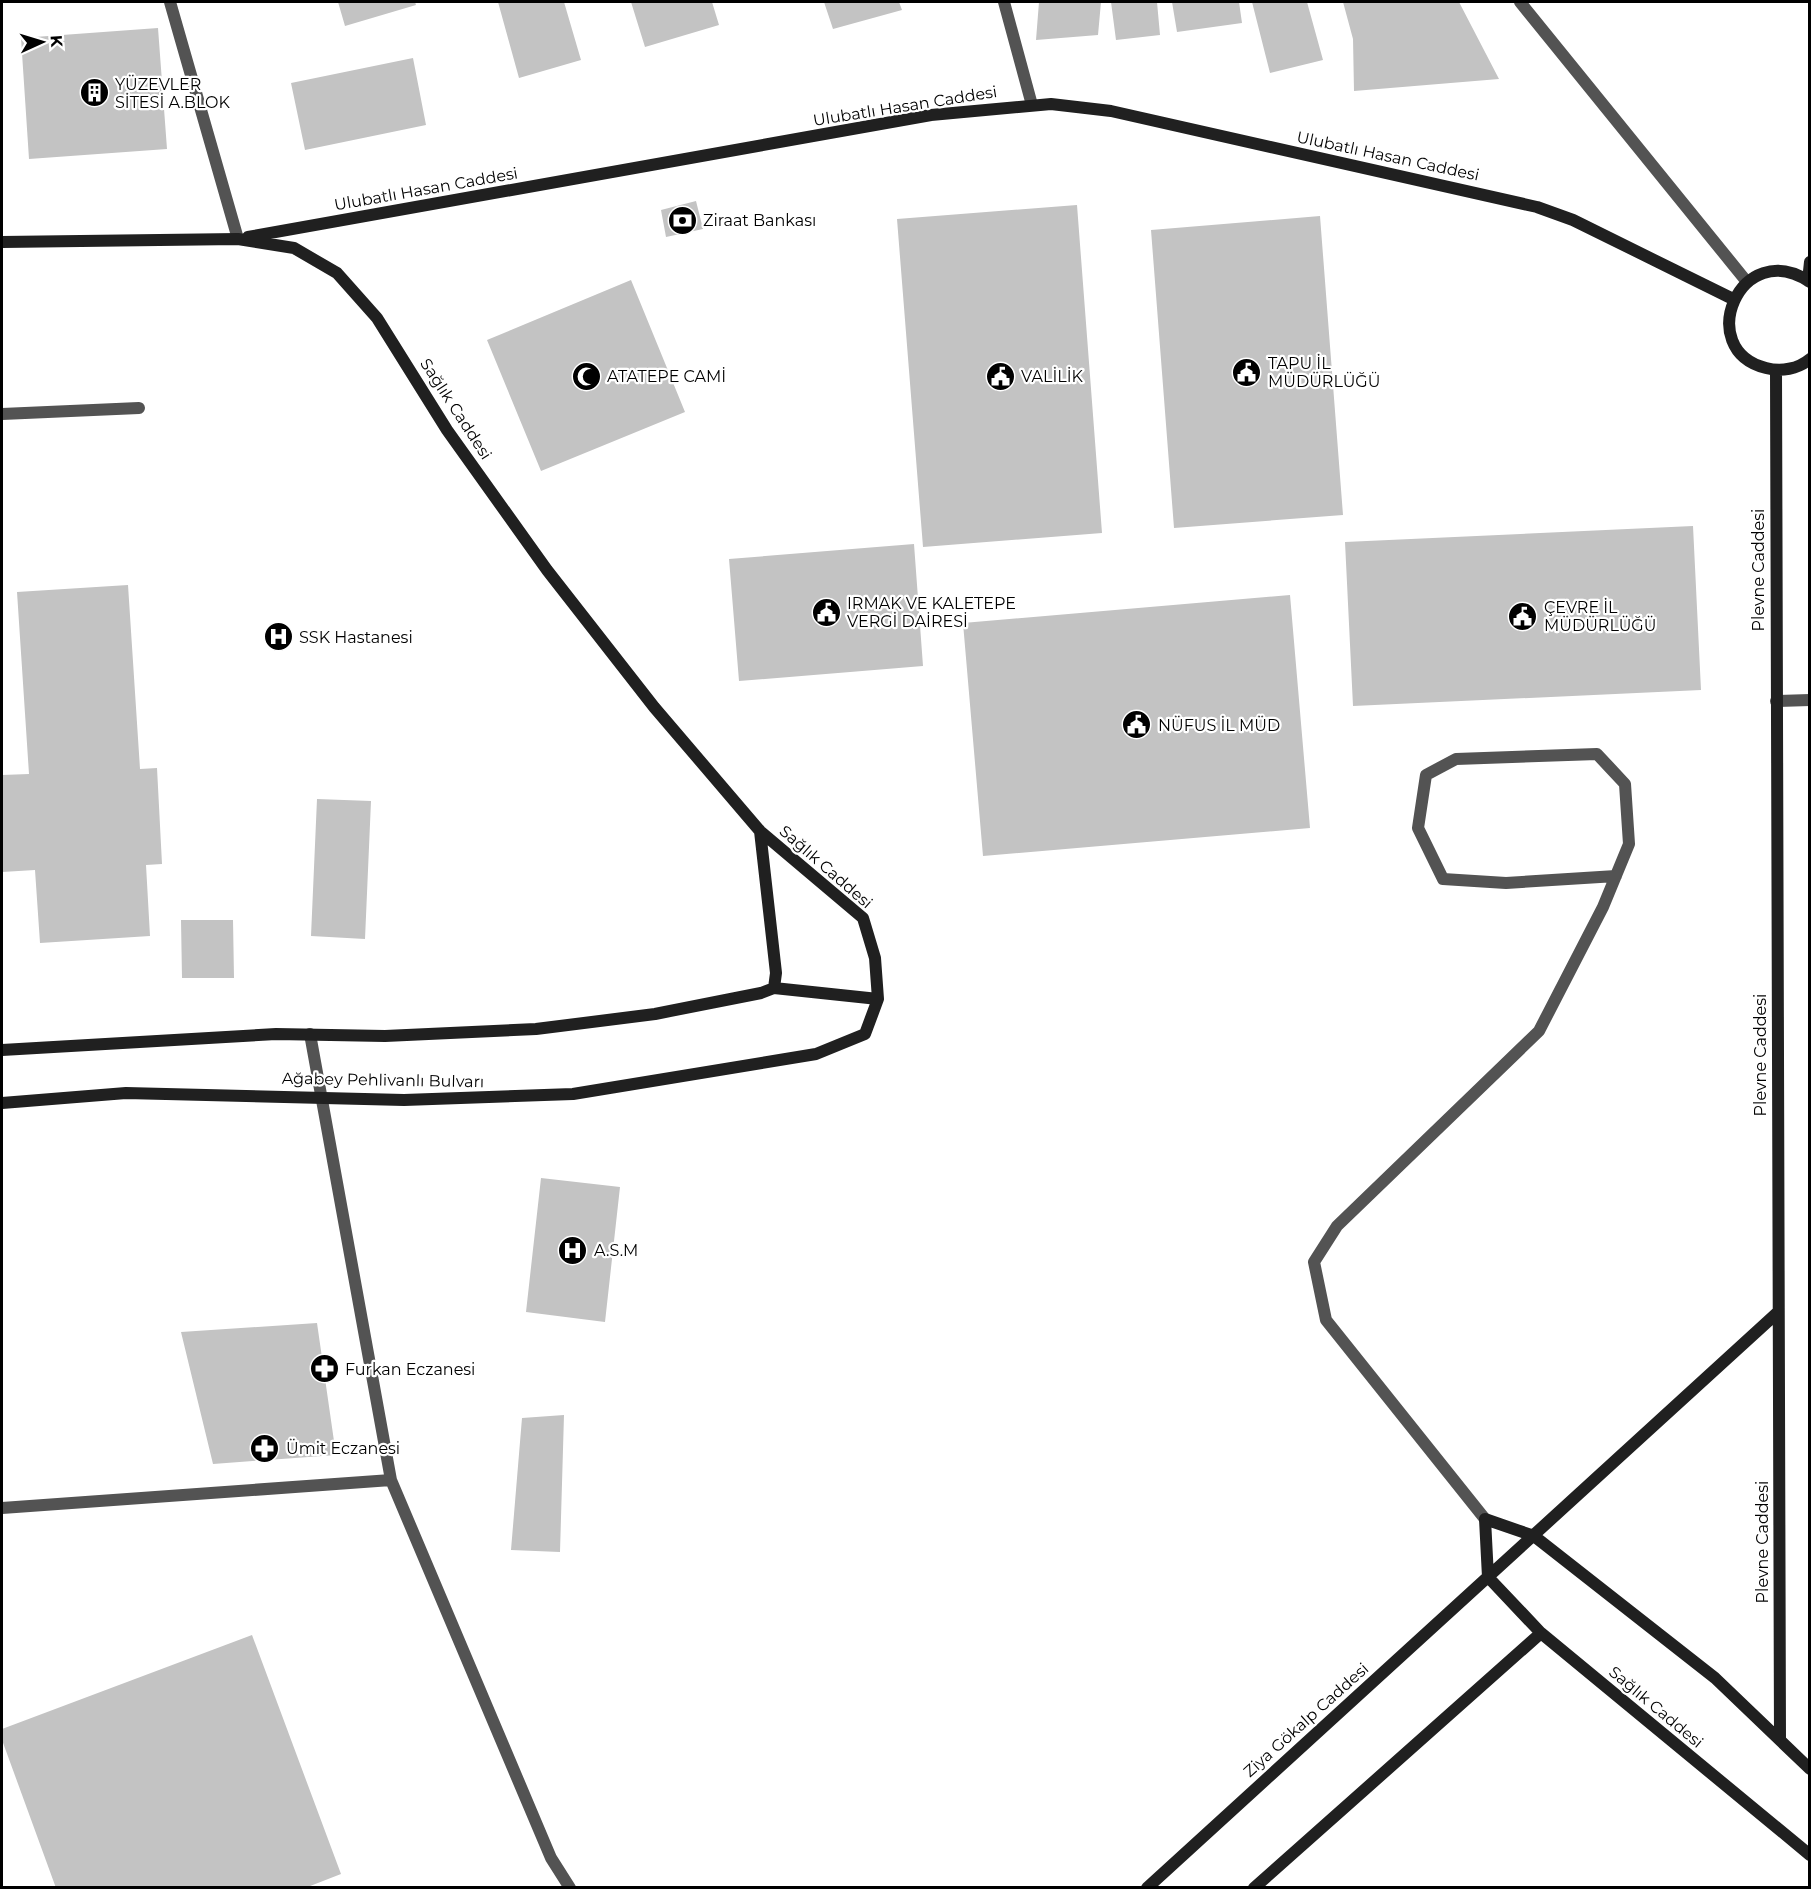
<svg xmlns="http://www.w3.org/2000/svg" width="1811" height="1889" viewBox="0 0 1811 1889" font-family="Montserrat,sans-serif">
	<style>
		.building { fill: #c3c3c3 }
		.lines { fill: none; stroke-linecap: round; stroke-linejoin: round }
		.lane { stroke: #535353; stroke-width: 12 }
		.street { stroke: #535353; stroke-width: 12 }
		.secondary { stroke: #202020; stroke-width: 12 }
		.labels { text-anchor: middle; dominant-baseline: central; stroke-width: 4.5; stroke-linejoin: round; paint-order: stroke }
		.poi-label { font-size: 16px; fill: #000; stroke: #fff; text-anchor: start }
		.street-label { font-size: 16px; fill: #000; stroke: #fff }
	</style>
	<rect width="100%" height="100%" fill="#fff"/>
	<path class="building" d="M 338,2 L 415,2 L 416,5 L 345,26 Z
		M 498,2 L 564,2 L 581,60 L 519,78 Z
		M 631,2 L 712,2 L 719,25 L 645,47 Z
		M 824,2 L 899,2 L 902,10 L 833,29 Z
		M 1039,2 L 1101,2 L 1098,35 L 1036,40 Z
		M 1111,2 L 1157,2 L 1160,35 L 1116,40 Z
		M 1172,2 L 1239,2 L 1242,23 L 1177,32 Z
		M 1252,2 L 1307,2 L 1323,60 L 1270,73 Z
		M 1343,2 L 1459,2 L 1499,79 L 1354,91 L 1353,39 Z
		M 158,28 L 167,149 L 29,159 L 21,38 Z
		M 413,58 L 426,125 L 305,150 L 291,83 Z
		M 696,201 L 703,229 L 666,237 L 661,210 Z
		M 1077,205 L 1102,533 L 923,547 L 897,219 Z
		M 1320,216 L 1343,515 L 1174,528 L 1151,230 Z
		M 631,280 L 685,412 L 541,471 L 487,340 Z
		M 1693,526 L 1701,690 L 1353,706 L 1345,542 Z
		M 914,544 L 923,666 L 739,681 L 729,559 Z
		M 128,585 L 140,769 L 157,768 L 162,864 L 146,865 L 150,936 L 40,943 L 35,870 L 2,872 L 2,775 L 29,774 L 17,592 Z
		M 1290,595 L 1310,828 L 983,856 L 963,623 Z
		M 317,799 L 371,801 L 365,939 L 311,936 Z
		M 181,920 L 233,920 L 234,978 L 182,978 Z
		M 541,1178 L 620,1187 L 605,1322 L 526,1312 Z
		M 317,1323 L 336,1455 L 213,1464 L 181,1332 Z
		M 564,1415 L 560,1552 L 511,1550 L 522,1418 Z
		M 252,1635 L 341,1874 L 305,1888 L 56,1888 L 2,1740 L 2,1729 Z"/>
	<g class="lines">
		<path class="lane" d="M 2,414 L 139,408
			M 1485,1519 L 1326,1320 L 1314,1262 L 1337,1226 L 1539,1031 L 1603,907 L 1629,844 L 1625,784 L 1597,754 L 1456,759 L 1426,775 L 1418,828 L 1443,879 L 1506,883 L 1616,876"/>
		<path class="street" d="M 170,2 L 238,239
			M 1004,2 L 1032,105
			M 1520,2 L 1747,282
			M 1776,701 L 1810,700
			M 310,1034 L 391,1480 L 551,1858 L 570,1888
			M 2,1508 L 391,1480"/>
		<path class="secondary" d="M 248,237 L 931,115 L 1051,104 L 1111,111 L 1537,207 L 1573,220 L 1733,299
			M 2,242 L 238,239 L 294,248 L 337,273 L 377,318 L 447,430 L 547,570 L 654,707 L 760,831 L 863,918 L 875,958 L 878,999 L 865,1034 L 816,1054 L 573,1094 L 404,1100 L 126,1093 L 2,1103
			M 1808,281 L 1810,262
			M 1810,282 C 1740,235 1693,350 1766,368 C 1781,372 1798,369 1810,359
			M 1776,371 L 1780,1740
			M 760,831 L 776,973 L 774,988
			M 2,1050 L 276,1034 L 385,1036 L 536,1029 L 655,1014 L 761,993 L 774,988 L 878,999
			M 1810,1769 L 1715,1678 L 1534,1536 L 1485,1519 L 1488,1577 L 1541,1633 L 1810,1855
			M 1147,1888 L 1777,1313
			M 1254,1888 L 1541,1633"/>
	</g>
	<defs>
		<symbol id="building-disc" viewBox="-11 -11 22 22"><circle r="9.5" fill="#000" stroke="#fff"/><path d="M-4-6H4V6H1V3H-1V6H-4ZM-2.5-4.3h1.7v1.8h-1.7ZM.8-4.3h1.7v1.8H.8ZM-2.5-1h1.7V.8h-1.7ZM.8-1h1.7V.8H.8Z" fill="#fff"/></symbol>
		<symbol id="bank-disc" viewBox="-11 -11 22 22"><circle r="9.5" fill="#000" stroke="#fff"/><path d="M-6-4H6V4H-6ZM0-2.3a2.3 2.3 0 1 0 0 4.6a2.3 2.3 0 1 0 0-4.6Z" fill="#fff"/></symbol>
		<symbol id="civic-disc" viewBox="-11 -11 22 22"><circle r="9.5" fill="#000" stroke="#fff"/><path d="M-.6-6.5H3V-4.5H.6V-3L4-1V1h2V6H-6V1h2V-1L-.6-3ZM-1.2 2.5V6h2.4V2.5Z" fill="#fff"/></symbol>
		<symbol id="mosque-disc" viewBox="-11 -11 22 22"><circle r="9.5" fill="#000" stroke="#fff"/><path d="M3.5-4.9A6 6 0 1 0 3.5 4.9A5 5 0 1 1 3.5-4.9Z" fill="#fff"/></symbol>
		<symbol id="hospital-disc" viewBox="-11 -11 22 22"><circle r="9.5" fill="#000" stroke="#fff"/><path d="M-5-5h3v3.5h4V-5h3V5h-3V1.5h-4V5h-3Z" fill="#fff"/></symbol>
		<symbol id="pharmacy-disc" viewBox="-11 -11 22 22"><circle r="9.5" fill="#000" stroke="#fff"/><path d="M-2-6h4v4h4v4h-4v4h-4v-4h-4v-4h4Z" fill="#fff"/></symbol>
	</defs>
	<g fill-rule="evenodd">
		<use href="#building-disc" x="78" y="76" width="33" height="33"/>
		<use href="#bank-disc" x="666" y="204" width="33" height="33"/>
		<use href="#civic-disc" x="1230" y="356" width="33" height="33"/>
		<use href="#mosque-disc" x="570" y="360" width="33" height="33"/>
		<use href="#civic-disc" x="984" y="360" width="33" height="33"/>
		<use href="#civic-disc" x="810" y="596" width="33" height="33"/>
		<use href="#civic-disc" x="1506" y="600" width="33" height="33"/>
		<use href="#hospital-disc" x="262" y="620" width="33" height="33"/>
		<use href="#civic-disc" x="1120" y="708" width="33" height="33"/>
		<use href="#hospital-disc" x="556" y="1234" width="33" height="33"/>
		<use href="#pharmacy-disc" x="308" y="1352" width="33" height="33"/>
		<use href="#pharmacy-disc" x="248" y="1432" width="33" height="33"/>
	</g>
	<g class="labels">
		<g class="poi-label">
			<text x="115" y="84">YÜZEVLER<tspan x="115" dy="18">SİTESİ A.BLOK</tspan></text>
			<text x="703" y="220">Ziraat Bankası</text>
			<text x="1268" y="363">TAPU İL<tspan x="1268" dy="18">MÜDÜRLÜĞÜ</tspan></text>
			<text x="607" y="376">ATATEPE CAMİ</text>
			<text x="1021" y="376">VALİLİK</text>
			<text x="847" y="603">IRMAK VE KALETEPE<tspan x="847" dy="18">VERGİ DAİRESİ</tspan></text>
			<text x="1544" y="607">ÇEVRE İL<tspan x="1544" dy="18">MÜDÜRLÜĞÜ</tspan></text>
			<text x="299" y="637">SSK Hastanesi</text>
			<text x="1158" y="725">NÜFUS İL MÜD</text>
			<text x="594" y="1250">A.S.M</text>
			<text x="345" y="1369">Furkan Eczanesi</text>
			<text x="286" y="1448">Ümit Eczanesi</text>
		</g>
		<g class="street-label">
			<text transform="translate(905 106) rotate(-9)">Ulubatlı Hasan Caddesi</text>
			<text transform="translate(1388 156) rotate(12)">Ulubatlı Hasan Caddesi</text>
			<text transform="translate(426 189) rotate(-10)">Ulubatlı Hasan Caddesi</text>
			<text transform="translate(456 409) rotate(57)">Sağlık Caddesi</text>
			<text transform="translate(1758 570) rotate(-90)">Plevne Caddesi</text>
			<text transform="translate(826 867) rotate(41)">Sağlık Caddesi</text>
			<text transform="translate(1760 1055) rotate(-90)">Plevne Caddesi</text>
			<text transform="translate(383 1080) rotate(1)">Ağabey Pehlivanlı Bulvarı</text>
			<text transform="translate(1762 1542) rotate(-90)">Plevne Caddesi</text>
			<text transform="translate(1656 1707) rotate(40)">Sağlık Caddesi</text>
			<text transform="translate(1306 1720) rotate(-42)">Ziya Gökalp Caddesi</text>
		</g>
	</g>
	<rect width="1811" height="1889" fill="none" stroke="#000000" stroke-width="6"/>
	<g transform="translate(42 42) rotate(86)" stroke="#ffffff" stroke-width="4.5" paint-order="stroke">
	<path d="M0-4.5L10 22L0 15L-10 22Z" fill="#000000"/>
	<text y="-9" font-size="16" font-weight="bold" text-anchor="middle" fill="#000000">K</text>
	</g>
</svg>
